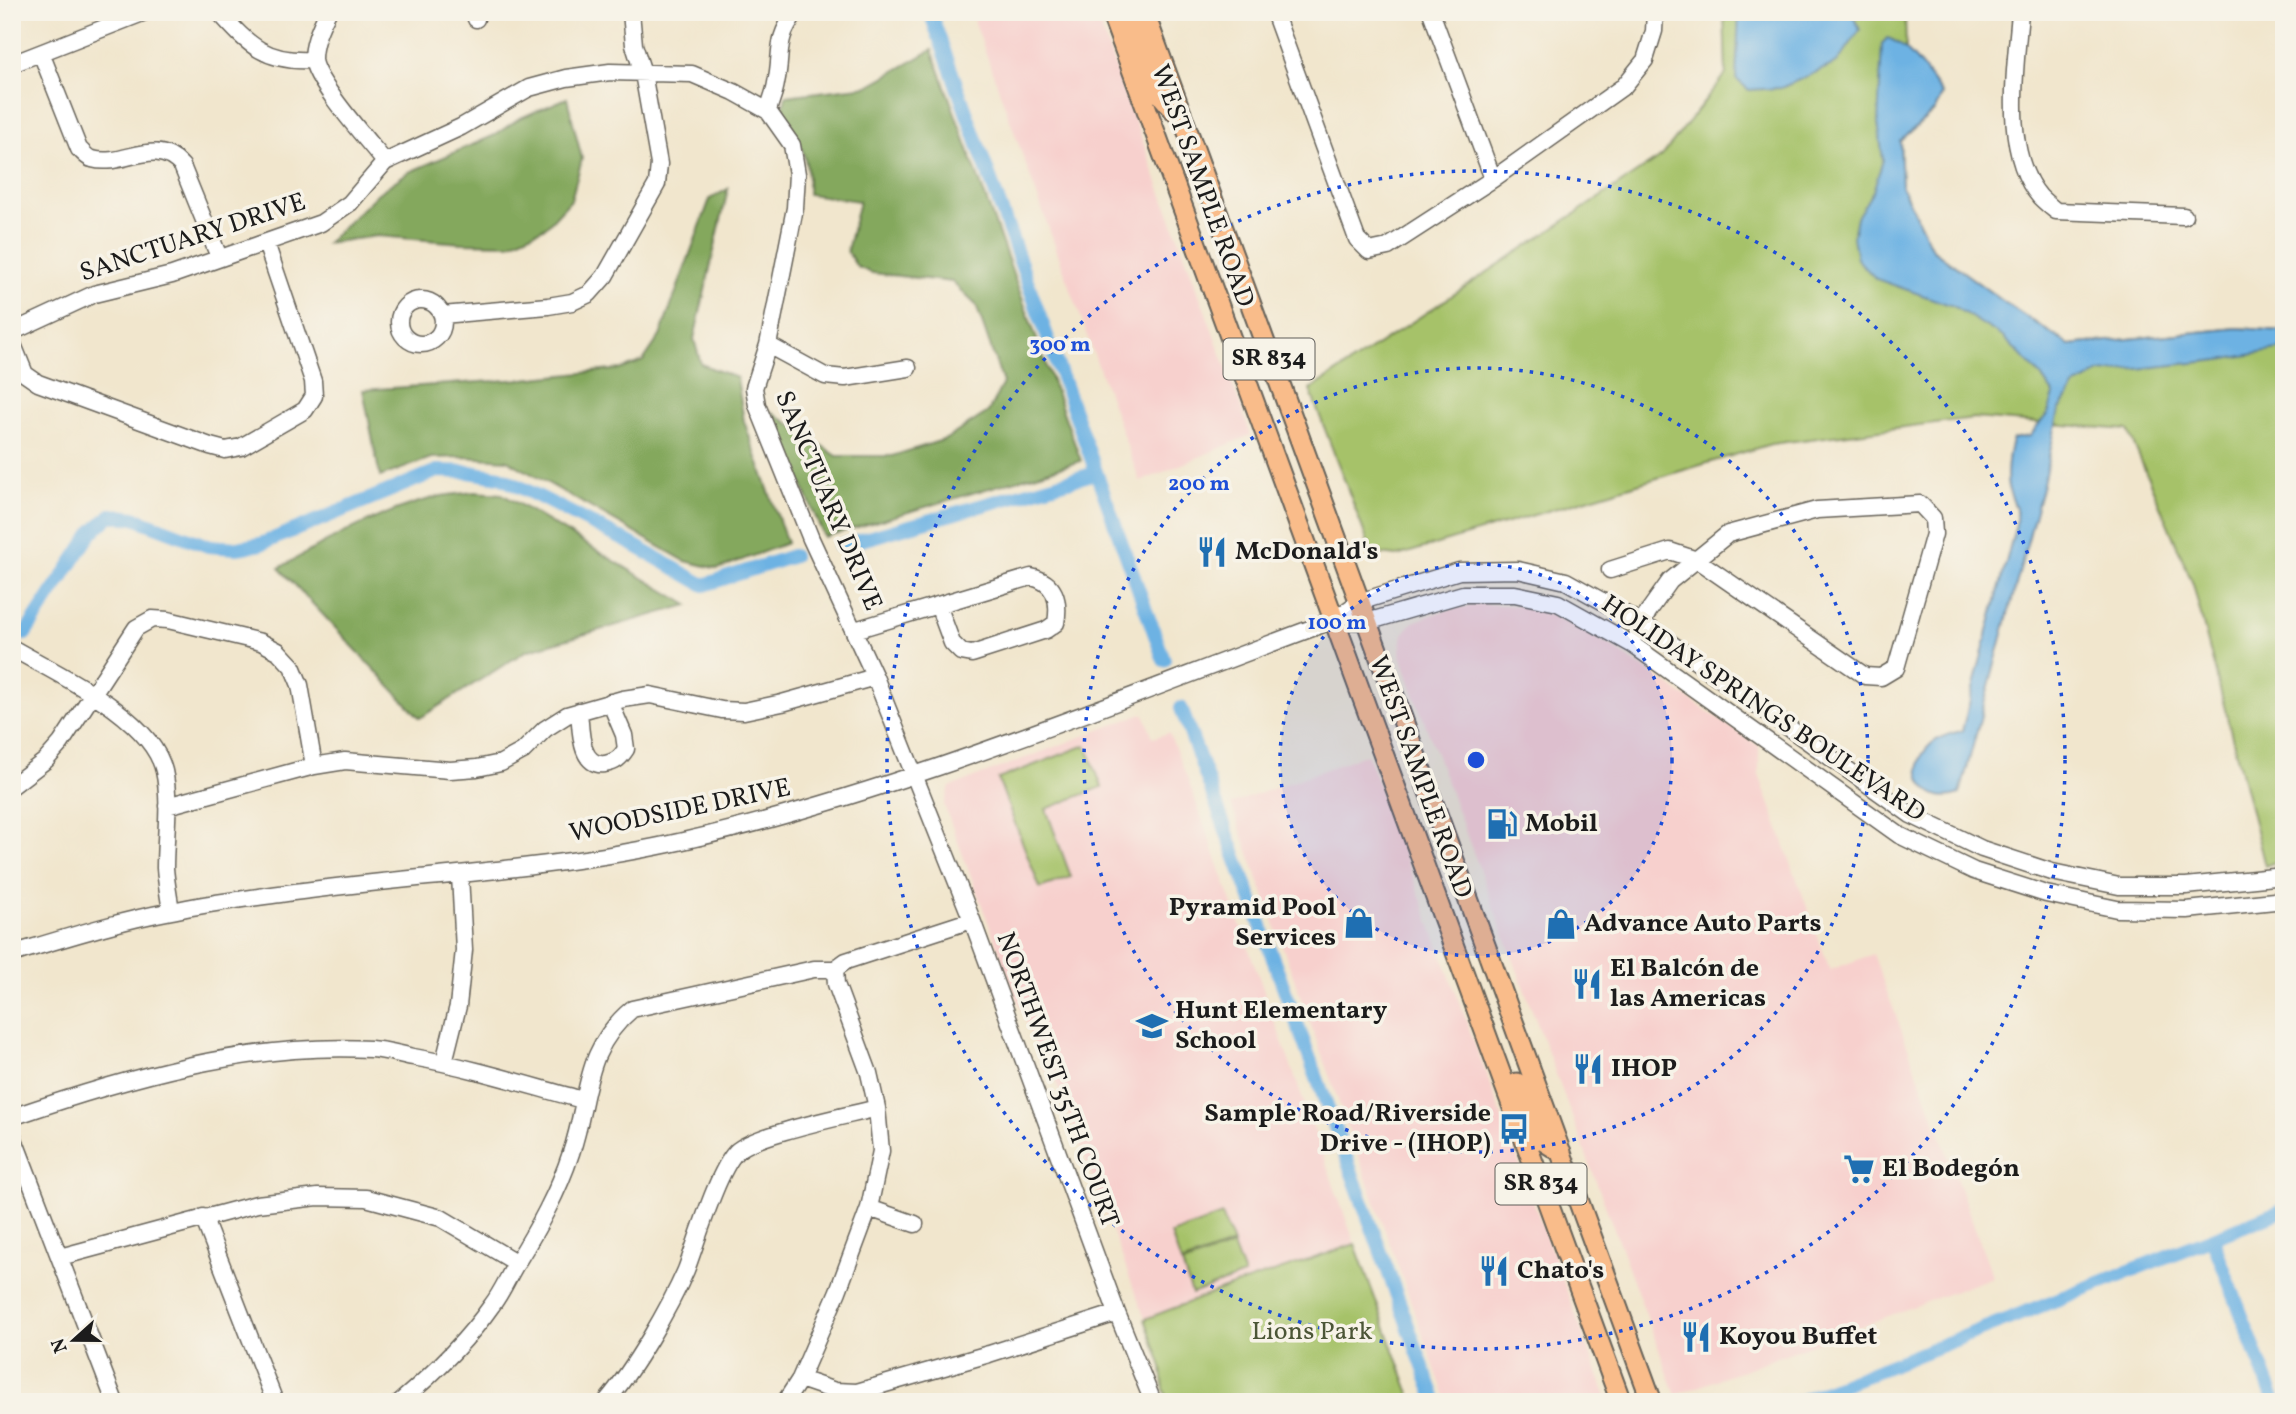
<svg xmlns="http://www.w3.org/2000/svg" width="2296" height="1414" viewBox="0 0 2296 1414" font-family="Vollkorn,serif">
	<style>
		.built { fill: #f7d0cd }
		.green { fill: #a6c269; stroke: #616f42; stroke-width: 2 }
		.forest { fill: #84a85d; stroke: #50623c; stroke-width: 2 }
		.water { fill: #6db2e3; stroke: #446780; stroke-width: 2 }
		.lines { fill: none; stroke-linecap: round; stroke-linejoin: round }
		.canal { stroke: #6db2e3; stroke-width: 14 }
		.minor-casing { stroke: #67635a; stroke-width: 19 }
		.major-casing { stroke: #67635a; stroke-width: 23 }
		.minor { stroke: #fff; stroke-width: 16 }
		.major { stroke: #f9bc8a; stroke-width: 19 }
		.ring { fill: none; stroke: #1d4ed8; stroke-width: 3.5; stroke-dasharray: 3.5 7 }
		.labels { text-anchor: middle; dominant-baseline: central; stroke-width: 7; stroke-linejoin: round; paint-order: stroke }
		.shield { fill: #f7f3e8; stroke: #5e5c59; stroke-width: 2 }
		.shield-label { font-size: 24px; font-weight: bold; fill: #1c1c1c }
		.street-label { font-size: 26px; fill: #1c1c1c; stroke: #f7f3e8 }
		.poi-label { font-size: 26px; font-weight: bold; fill: #1c1c1c; stroke: #f7f3e8; text-anchor: start }
		.park-label { font-size: 26px; fill: #4c5637; stroke: #f7f3e8 }
		.centre { fill: #1d4ed8; stroke: #f7f3e8; stroke-width: 3.5 }
		.ring-label { font-size: 21px; text-anchor: middle; font-weight: bold; fill: #1d4ed8; stroke: #f7f3e8; stroke-width: 7; stroke-linejoin: round; paint-order: stroke }
	</style>
	<rect width="100%" height="100%" fill="#f7f3e8"/>
	<filter id="ink" filterUnits="userSpaceOnUse"><feTurbulence type="fractalNoise" baseFrequency=".0143" numOctaves="2"/><feDisplacementMap in="SourceGraphic" scale="14" xChannelSelector="R" yChannelSelector="G"/><feConvolveMatrix kernelMatrix="1 2 1 2 8 2 1 2 1" color-interpolation-filters="sRGB"/></filter>
	<filter id="wash" filterUnits="userSpaceOnUse"><feTurbulence type="fractalNoise" baseFrequency=".00686" numOctaves="4" result="noise"/><feDisplacementMap in="SourceGraphic" scale="28" xChannelSelector="R" yChannelSelector="G"/><feGaussianBlur stdDeviation="1.57" result="paint"/><feColorMatrix in="noise" values="0 0 0 0 0 0 0 0 0 0 0 0 0 0 0 0 0 1.4 0 .05"/><feComposite in="paint" operator="in"/></filter>
	<g filter="url(#wash)">
		<rect width="100%" height="100%" fill="#f1e6cd"/>
		<path class="built" d="M 971,12 L 1095,12 L 1251,435 L 1140,482 Z
			M 1479,604 L 1521,606 L 1550,615 L 1581,630 L 1609,645 L 1759,746 L 1759,775 L 1830,970 L 1873,954 L 1993,1277 L 1676,1395 L 1411,686 L 1400,651 L 1403,634 L 1413,622 L 1440,612 Z
			M 1144,713 L 1153,738 L 1169,733 L 1188,780 L 1355,1244 L 1224,1289 L 1145,1319 L 1065,1104 L 1052,1073 L 1044,1070 L 944,805 L 950,787 Z
			M 1367,754 L 1608,1402 L 1447,1402 L 1231,804 Z"/>
		<path class="green" d="M 1724,12 L 1905,12 L 1906,50 L 1942,94 L 1935,110 L 1900,141 L 1902,187 L 1932,249 L 2004,302 L 2069,345 L 2237,328 L 2284,331 L 2284,859 L 2265,866 L 2193,584 L 2128,430 L 1974,418 L 1771,444 L 1397,556 L 1372,553 L 1310,390 L 1662,156 L 1726,74 Z
			M 1086,745 L 1102,787 L 1046,809 L 1071,877 L 1040,888 L 998,779 Z
			M 1222,1215 L 1233,1244 L 1181,1263 L 1171,1234 Z
			M 1355,1244 L 1413,1402 L 1169,1402 L 1164,1390 L 1162,1367 L 1145,1319 L 1224,1289 Z
			M 1233,1246 L 1244,1275 L 1192,1294 L 1182,1264 Z"/>
		<path class="forest" d="M 932,50 L 1081,461 L 824,537 L 772,412 L 837,456 L 892,456 L 946,439 L 988,412 L 1003,383 L 976,305 L 952,282 L 872,273 L 857,267 L 847,251 L 859,201 L 808,194 C 810,159 800,141 782,111 L 786,96 L 868,86 Z
			M 567,98 L 582,159 L 571,200 L 546,227 L 509,244 L 462,243 L 377,236 L 327,243 L 378,193 L 407,173 L 495,135 L 518,119 Z
			M 728,189 L 694,339 L 701,364 L 737,378 L 744,421 L 787,543 L 718,569 L 685,561 L 507,460 L 464,457 L 431,458 L 380,477 L 363,390 L 523,379 L 622,369 L 643,361 L 660,336 L 710,199 Z
			M 474,492 L 502,494 L 688,605 L 526,651 L 420,718 L 279,568 C 329,540 380,511 437,497 C 449,494 462,494 474,492 Z"/>
		<path class="water" d="M 1739,12 L 1851,12 L 1860,30 L 1837,63 L 1781,88 L 1749,90 L 1736,79 Z
			M 1887,38 C 1907,43 1930,77 1942,94 L 1935,110 L 1900,141 L 1902,187 L 1932,249 L 2004,302 L 2069,345 L 2237,328 L 2284,331 L 2284,349 L 2220,360 L 2100,373 L 2076,385 L 2059,411 L 2042,488 L 1960,794 C 1916,811 1894,743 1962,731 L 2016,524 C 2017,503 2015,508 2009,491 C 2005,480 2008,450 2013,439 L 2030,436 L 2048,413 L 2054,395 L 2041,376 L 2004,338 L 1953,306 L 1876,279 L 1857,259 L 1853,237 L 1857,217 L 1873,191 L 1883,160 L 1878,123 L 1882,44 Z"/>
		<g class="lines">
			<path class="canal" d="M 930,12 L 1164,660
				M 840,546 L 1096,473
				M 25,634 L 92,532 L 111,515 L 134,518 L 208,546 L 237,548 L 261,544 L 437,471 L 469,472 L 500,477 L 630,543 L 704,585 L 793,556
				M 1181,708 L 1436,1402
				M 2212,1238 L 2275,1402
				M 1798,1402 L 2284,1210"/>
		</g>
	</g>
	<g filter="url(#ink)">
		<g class="lines">
			<defs>
				<path id="minor" d="M 219,12 C 249,46 267,63 313,60
					M 328,12 C 321,25 313,44 313,59 C 314,81 369,142 385,162
					M 474,12 L 476,19
					M 1274,12 L 1357,239 L 1369,251 L 1388,247 L 1493,179 L 1624,86 L 1645,60 L 1654,31 L 1655,12
					M 1431,12 L 1493,179
					M 2020,12 C 2016,67 2001,152 2040,197 C 2045,202 2051,207 2056,211 L 2184,216
					M 41,53 L 79,149 C 83,152 87,158 92,159 C 125,168 154,135 182,166 L 219,257
					M 12,64 L 145,12
					M 768,111 C 770,102 775,92 776,83 C 783,52 774,41 796,12
					M399 322a22 22 0 1 1 44 0a22 22 0 1 1-44 0Z
					M 442,315 L 548,306 L 572,302 L 589,294 L 605,276 L 657,184 L 659,164 L 643,73 L 634,45 L 631,12
					M 12,332 L 94,294 L 172,275 L 321,223 L 350,203 L 385,162 L 461,127 L 529,88 L 566,78 L 610,72 L 692,74 L 734,92 L 768,111 L 792,145 L 797,174 L 795,208 L 768,345 L 754,388 L 757,405 L 811,539 L 875,677 L 972,920 L 1117,1313 L 1153,1402
					M 12,342 L 25,374 L 38,383 L 210,446 L 225,450 L 241,447 L 305,410 L 314,396 L 313,381 L 266,243
					M 768,345 L 825,376 L 845,378 L 908,368
					M 1610,570 L 1670,551 L 1697,560 L 1865,676 L 1881,677 L 1896,668 L 1934,534 L 1933,518 L 1920,504 L 1817,510 L 1728,534 L 1670,581 L 1648,612 L 1638,633
					M 1334,620 L 1367,622 L 1463,594 L 1515,594 L 1558,603 L 1633,645 L 1899,835 L 1974,871 L 2046,894 L 2117,909 L 2187,910 L 2284,900
					M 855,630 L 1031,577 C 1055,582 1060,600 1056,623 L 1046,630 L 972,654 L 961,652 L 952,643 L 938,605
					M 12,648 C 57,674 151,716 164,771 C 171,802 165,836 165,868 C 166,882 169,897 171,911
					M 579,711 C 581,728 579,767 605,764 C 616,762 620,758 626,749 L 624,735 L 610,702
					M 12,786 L 46,760 L 61,743 L 136,628 L 152,619 L 168,620 L 261,642 L 278,651 L 292,666 L 300,685 L 314,766
					M 167,806 L 314,766 L 345,761 L 450,770 L 477,768 L 501,763 L 523,751 L 545,729 L 567,715 L 623,699 L 650,695 L 722,710 L 744,711 L 782,703 L 875,677
					M 12,954 C 65,938 118,921 172,911 C 207,903 244,899 280,894 C 414,875 550,871 683,841 C 907,790 1119,699 1334,620 L 1359,602 L 1459,571 L 1518,570 L 1566,581 L 1645,625 L 1911,815 L 1982,849 L 2052,872 L 2119,886 L 2186,886 L 2284,876
					M 444,1062 L 458,1006 L 464,950 L 460,875
					M 12,1117 C 126,1078 249,1042 371,1049 C 385,1050 399,1054 413,1057 C 470,1067 527,1085 583,1100
					M 12,1134 L 115,1402
					M 869,1208 L 915,1224
					M 203,1217 L 275,1402
					M 60,1257 L 257,1204 L 318,1197 L 366,1198 L 441,1218 L 517,1263
					M 800,1379 L 835,1391 L 857,1392 L 989,1354 L 1117,1313
					M 400,1402 C 433,1374 467,1341 492,1305 C 502,1292 508,1277 516,1264 C 538,1228 558,1193 571,1153 C 590,1098 582,1051 632,1009 L 814,969 L 835,969 L 846,961 L 972,920
					M 606,1402 C 634,1369 669,1309 686,1270 C 697,1241 717,1172 736,1152 C 754,1134 847,1116 877,1108
					M 785,1402 L 800,1379 L 838,1291 L 869,1208 L 881,1151 L 877,1108 L 869,1073 L 836,984 L 835,969"/>
				<path id="major" d="M 1111,12 L 1621,1402
					M 1128,12 L 1156,89 L 1175,111
					M 1144,12 L 1652,1402
					M 1517,1083 L 1539,1138 L 1561,1152"/>
			</defs>
			<use href="#minor" class="minor-casing"/>
			<use href="#major" class="major-casing"/>
			<use href="#minor" class="minor"/>
			<use href="#major" class="major"/>
		</g>
	</g>
	<circle cx="1476" cy="760" r="196" fill="#1d4ed8" fill-opacity=".12"/>
	<g class="ring">
		<circle cx="1476" cy="760" r="196"/>
		<circle cx="1476" cy="760" r="392"/>
		<circle cx="1476" cy="760" r="589"/>
	</g>
	<defs>
		<symbol id="restaurant-bare" viewBox="-9 -9 18 18"><path d="M-5-6h1v4h1v-4h1v4h1v-4h1v5L-1.5 .5V6h-2V.5L-5-1ZM5-6V6H3V1.5H1.5Q1.5-4 5-6Z" fill="#1f6fb2" stroke="#f7f3e8" stroke-width="2.5" paint-order="stroke"/></symbol>
		<symbol id="fuel-bare" viewBox="-9 -9 18 18"><path d="M-5.5-6h7V0h2V4h1.3V-2.5L3-4.5l.8-.8L6-3V5H2.5V1h-1V6h-7ZM-4.2-4.7v3.2H.2V-4.7Z" fill="#1f6fb2" stroke="#f7f3e8" stroke-width="2.5" paint-order="stroke"/></symbol>
		<symbol id="shop-bare" viewBox="-9 -9 18 18"><path d="M-5-2.5h2.3a2.7 3.5 0 0 1 5.4 0H5L5.5 6h-11ZM-1.5-2.5h3a1.5 2.3 0 0 0-3 0Z" fill="#1f6fb2" stroke="#f7f3e8" stroke-width="2.5" paint-order="stroke"/></symbol>
		<symbol id="school-bare" viewBox="-9 -9 18 18"><path d="M0-5L7-2L0 1L-7-2ZM-4 1L0 2.5L4 1V4Q0 6-4 4Z" fill="#1f6fb2" stroke="#f7f3e8" stroke-width="2.5" paint-order="stroke"/></symbol>
		<symbol id="bus-bare" viewBox="-9 -9 18 18"><path d="M-5-6H5V4H4V6H2V4H-2V6H-4V4H-5ZM-3.5-4V0h7V-4ZM-3.5 1.2v1.5H-2V1.2ZM2 1.2v1.5H3.5V1.2Z" fill="#1f6fb2" stroke="#f7f3e8" stroke-width="2.5" paint-order="stroke"/></symbol>
		<symbol id="supermarket-bare" viewBox="-9 -9 18 18"><path d="M-6-5.5h2.5l.6 2H6L4.5 2H-2.5L-4.4-4H-6ZM-1.5 3.2a1.3 1.3 0 1 0 .1 0ZM3 3.2a1.3 1.3 0 1 0 .1 0Z" fill="#1f6fb2" stroke="#f7f3e8" stroke-width="2.5" paint-order="stroke"/></symbol>
	</defs>
	<g fill-rule="evenodd">
		<use href="#restaurant-bare" x="1190" y="530" width="44" height="44"/>
		<use href="#fuel-bare" x="1480" y="802" width="44" height="44"/>
		<use href="#shop-bare" x="1337" y="901" width="44" height="44"/>
		<use href="#shop-bare" x="1539" y="902" width="44" height="44"/>
		<use href="#restaurant-bare" x="1565" y="962" width="44" height="44"/>
		<use href="#school-bare" x="1130" y="1004" width="44" height="44"/>
		<use href="#restaurant-bare" x="1566" y="1047" width="44" height="44"/>
		<use href="#bus-bare" x="1492" y="1107" width="44" height="44"/>
		<use href="#supermarket-bare" x="1837" y="1147" width="44" height="44"/>
		<use href="#restaurant-bare" x="1472" y="1249" width="44" height="44"/>
		<use href="#restaurant-bare" x="1674" y="1315" width="44" height="44"/>
	</g>
	<g class="labels">
		<g class="shield">
			<rect x="1223.5" y="338.5" width="91" height="41" rx="5"/>
			<rect x="1495.5" y="1163.5" width="91" height="41" rx="5"/>
		</g>
		<g class="shield-label">
			<text x="1269" y="359">SR 834</text>
			<text x="1541" y="1184">SR 834</text>
		</g>
		<g class="street-label">
			<text transform="translate(1202 186) rotate(70)">WEST SAMPLE ROAD</text>
			<text transform="translate(193 238) rotate(-18)">SANCTUARY DRIVE</text>
			<text transform="translate(828 501) rotate(67)">SANCTUARY DRIVE</text>
			<text transform="translate(1763 709) rotate(34)">HOLIDAY SPRINGS BOULEVARD</text>
			<text transform="translate(1420 777) rotate(70)">WEST SAMPLE ROAD</text>
			<text transform="translate(680 811) rotate(-12)">WOODSIDE DRIVE</text>
			<text transform="translate(1057 1080) rotate(70)">NORTHWEST 35TH COURT</text>
		</g>
		<g class="poi-label">
			<text x="1235" y="552">McDonald's</text>
			<text x="1525" y="824">Mobil</text>
			<text x="1336" y="908" text-anchor="end">Pyramid Pool<tspan x="1336" dy="30">Services</tspan></text>
			<text x="1584" y="924">Advance Auto Parts</text>
			<text x="1610" y="969">El Balcón de<tspan x="1610" dy="30">las Americas</tspan></text>
			<text x="1175" y="1011">Hunt Elementary<tspan x="1175" dy="30">School</tspan></text>
			<text x="1611" y="1069">IHOP</text>
			<text x="1491" y="1114" text-anchor="end">Sample Road/Riverside<tspan x="1491" dy="30">Drive - (IHOP)</tspan></text>
			<text x="1882" y="1169">El Bodegón</text>
			<text x="1517" y="1271">Chato's</text>
			<text x="1719" y="1337">Koyou Buffet</text>
		</g>
		<g class="park-label">
			<text x="1312" y="1332">Lions Park</text>
		</g>
	</g>
	<circle cx="1476" cy="760" r="10" class="centre"/>
	<g class="ring-label">
		<text x="1060" y="351">300 m</text>
		<text x="1199" y="490">200 m</text>
		<text x="1337" y="629">100 m</text>
	</g>
	<rect width="2296" height="1414" fill="none" stroke="#f7f3e8" stroke-width="42"/>
	<g transform="translate(74 1340) rotate(249)" stroke="#f7f3e8" stroke-width="5" paint-order="stroke">
	<path d="M0-5L12 26L0 18L-12 26Z" fill="#1c1c1c"/>
	<text y="-10" font-size="19" font-weight="bold" text-anchor="middle" fill="#1c1c1c">N</text>
	</g>
</svg>
